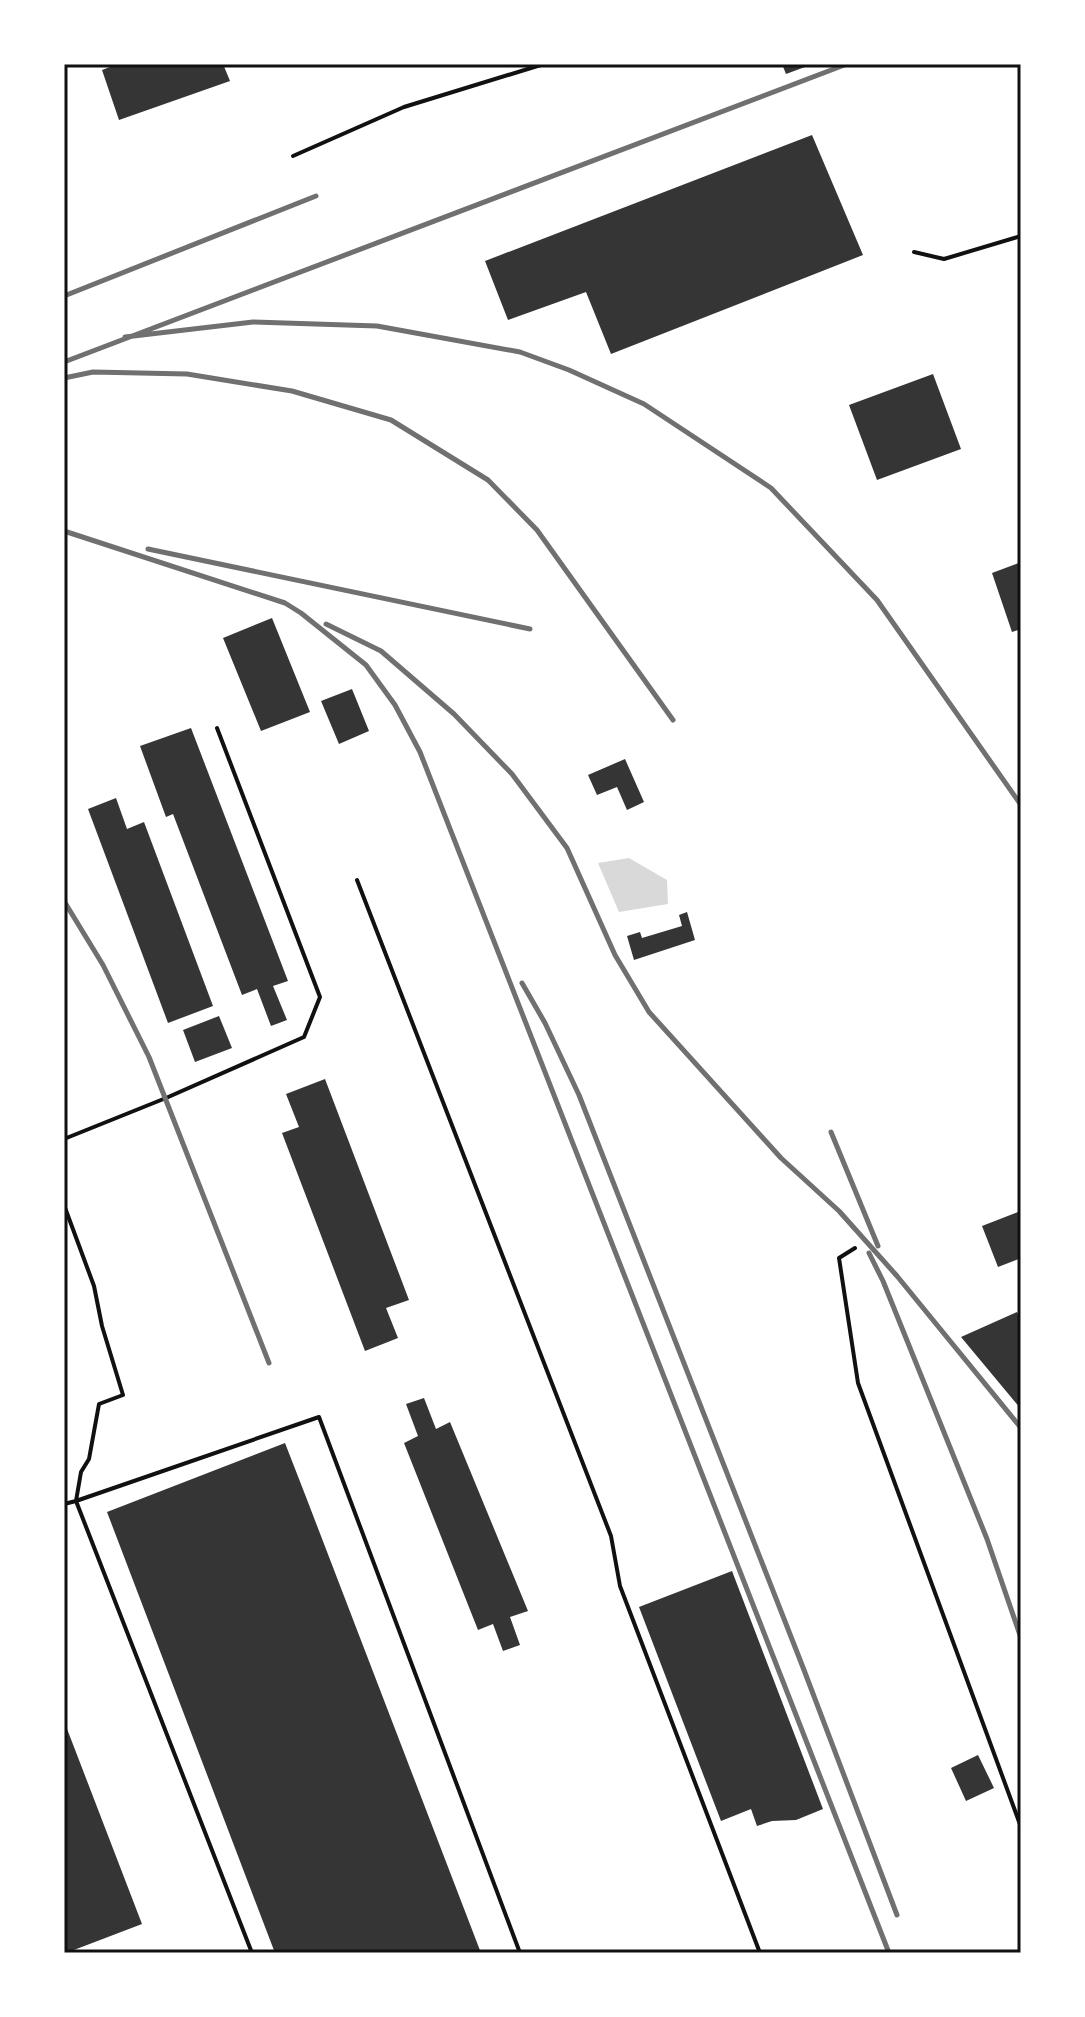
<svg xmlns="http://www.w3.org/2000/svg" width="1085" height="2017" viewBox="0 0 1085 2017" font-family="Montserrat,sans-serif">
	<style>
		.water { fill: #d9d9d9 }
		.building { fill: #353535 }
		.lines { fill: none; stroke-linecap: round; stroke-linejoin: round }
		.service { stroke: #111; stroke-width: 4 }
		.rail { stroke: #707070; stroke-width: 5 }
		.neatline { fill: none; stroke: #111; stroke-width: 3 }
	</style>
	<rect width="100%" height="100%" fill="#fff"/>
	<path class="water" d="M 629,858 L 667,880 L 668,904 L 619,912 L 598,863 Z"/>
	<path class="building" d="M 118,64 L 223,64 L 230,81 L 119,120 L 102,70 Z
		M 782,64 L 813,64 L 786,74 Z
		M 812,135 L 863,255 L 611,354 L 586,292 L 508,320 L 485,261 Z
		M 933,374 L 961,449 L 877,480 L 849,405 Z
		M 1021,562 L 1021,629 L 1012,632 L 992,573 Z
		M 272,618 L 310,712 L 261,731 L 223,638 Z
		M 352,689 L 369,731 L 339,744 L 321,701 Z
		M 191,728 L 288,981 L 273,986 L 287,1020 L 271,1026 L 257,989 L 242,995 L 173,814 L 166,817 L 140,746 Z
		M 625,759 L 644,802 L 627,810 L 617,787 L 597,795 L 588,775 Z
		M 116,798 L 127,829 L 144,822 L 213,1006 L 168,1023 L 88,809 Z
		M 687,912 L 695,940 L 634,960 L 627,936 L 640,932 L 642,938 L 682,926 L 679,915 Z
		M 219,1016 L 232,1048 L 195,1062 L 183,1030 Z
		M 325,1079 L 409,1300 L 386,1308 L 398,1338 L 365,1351 L 282,1133 L 299,1127 L 286,1094 Z
		M 1018,1212 L 1021,1219 L 1021,1258 L 998,1267 L 982,1226 Z
		M 1017,1312 L 1021,1320 L 1021,1409 L 961,1337 Z
		M 424,1398 L 436,1429 L 450,1422 L 528,1611 L 510,1617 L 520,1645 L 503,1651 L 493,1624 L 478,1630 L 404,1443 L 418,1436 L 406,1404 Z
		M 285,1443 L 306,1497 L 481,1953 L 275,1953 L 107,1512 Z
		M 732,1571 L 823,1809 L 796,1820 L 772,1821 L 757,1826 L 751,1809 L 721,1821 L 639,1607 Z
		M 64,1721 L 142,1924 L 66,1953 L 64,1953 Z
		M 978,1755 L 994,1788 L 966,1801 L 951,1768 Z"/>
	<g class="lines">
		<path class="service" d="M 293,156 L 404,107 L 544,64
			M 914,252 L 944,259 L 1021,236
			M 357,880 L 611,1536 L 620,1586 L 760,1953
			M 64,1139 L 166,1098 L 304,1037 L 320,997 L 217,728
			M 64,1205 L 94,1286 L 102,1326 L 123,1395 L 99,1404 L 89,1459 L 81,1472 L 76,1501 L 319,1417 L 520,1953
			M 855,1248 L 839,1258 L 858,1383 L 1021,1827
			M 64,1504 L 76,1501 L 252,1953"/>
		<path class="rail" d="M 64,296 L 316,196
			M 125,337 L 253,322 L 377,326 L 520,352 L 569,370 L 644,404 L 771,488 L 877,600 L 1021,805
			M 64,362 L 847,64
			M 64,378 L 93,372 L 187,374 L 292,391 L 391,420 L 488,480 L 537,530 L 673,720
			M 64,531 L 285,603 L 301,613 L 366,665 L 395,705 L 420,752 L 889,1953
			M 148,549 L 530,629
			M 326,624 L 381,651 L 454,714 L 512,774 L 567,848 L 615,955 L 649,1012 L 781,1158 L 839,1211 L 897,1276 L 1021,1428
			M 64,901 L 103,965 L 149,1057 L 269,1363
			M 522,983 L 545,1023 L 579,1095 L 804,1670 L 897,1915
			M 831,1132 L 878,1246
			M 869,1253 L 883,1281 L 987,1539 L 1021,1638"/>
	</g>
	<rect width="1085" height="2017" fill="none" stroke="#ffffff" stroke-width="132"/>
	<rect x="66" y="66" width="953" height="1885" class="neatline"/>
</svg>
